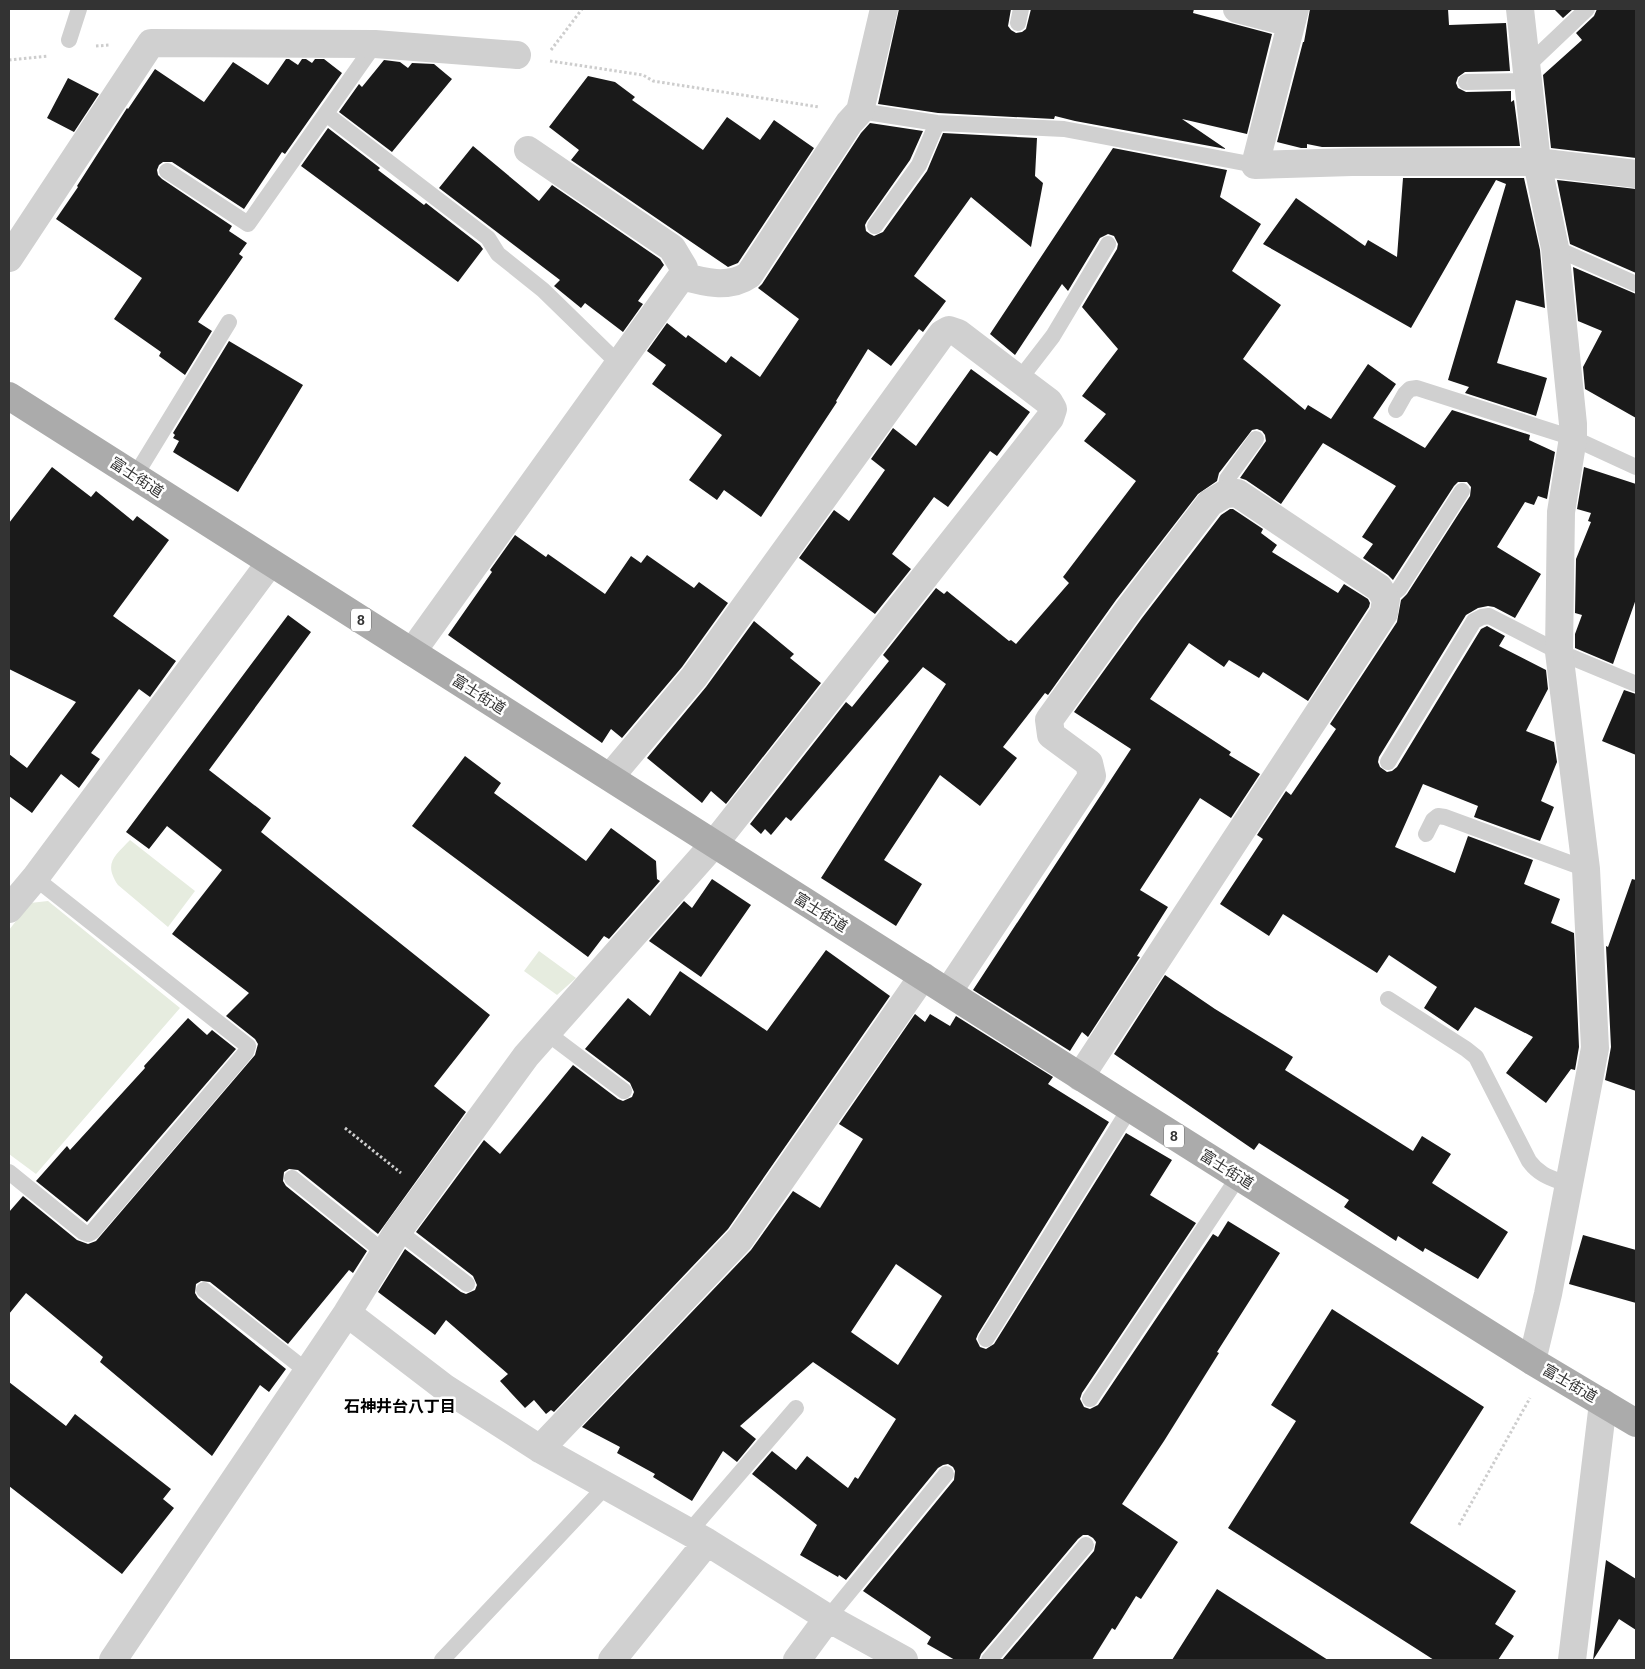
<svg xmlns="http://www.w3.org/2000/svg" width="1645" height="1669" viewBox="0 0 1645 1669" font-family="Arial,'Noto Sans JP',sans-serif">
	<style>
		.green { fill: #e6ecdf }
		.building { fill: #1a1a1a; fill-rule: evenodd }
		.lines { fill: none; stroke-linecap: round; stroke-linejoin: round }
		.path { stroke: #cdcdcd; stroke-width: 3; stroke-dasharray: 2.5 2.5; stroke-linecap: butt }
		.service { stroke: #d0d0d0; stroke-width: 16 }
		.minor { stroke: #d0d0d0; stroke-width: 28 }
		.primary { stroke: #ababab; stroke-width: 28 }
		.labels { text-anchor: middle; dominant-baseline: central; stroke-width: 5; stroke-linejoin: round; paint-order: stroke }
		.shield { fill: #fff; stroke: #707070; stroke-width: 1 }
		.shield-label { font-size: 14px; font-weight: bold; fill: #333 }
		.street-label { font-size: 15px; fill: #333; stroke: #fff }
		.neighbourhood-label { font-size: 16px; font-weight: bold; fill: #000; stroke: #fff }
	</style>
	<rect width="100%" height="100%" fill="#fff"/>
	<path class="green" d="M 130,840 L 195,891 L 168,927 L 118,885 C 103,863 115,856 130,840 Z
		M 48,901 L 180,1008 L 36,1174 L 9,1154 L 9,930 L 30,903 Z
		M 539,951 L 576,978 L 557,995 L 524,971 Z"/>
	<path class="building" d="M 899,9 L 1011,9 L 1008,26 L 1011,30 L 1016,33 L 1022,32 L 1026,29 L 1031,9 L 1194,9 L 1193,13 L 1272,34 L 1247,134 L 1182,119 L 1226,149 L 1075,121 L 1055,116 L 1054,119 L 938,113 L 878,104 Z
		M 1310,9 L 1448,9 L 1449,25 L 1506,23 L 1510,71 L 1465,72 L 1458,77 L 1456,83 L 1458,88 L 1466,92 L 1511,91 L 1511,102 L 1514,100 L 1520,146 L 1322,147 L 1307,144 L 1307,148 L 1301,148 L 1277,142 L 1303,42 L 1304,42 Z
		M 1554,9 L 1573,9 L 1563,18 Z
		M 1597,9 L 1636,9 L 1636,158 L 1551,148 L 1543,75 L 1582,40 L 1576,33 L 1594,16 Z
		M 286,59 L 289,59 L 298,65 L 302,59 L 306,59 L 312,63 L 315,59 L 324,59 L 342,73 L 285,154 L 282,152 L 244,209 L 172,162 L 163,162 L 159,165 L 157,170 L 158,175 L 162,179 L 232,226 L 229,231 L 247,243 L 239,254 L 243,257 L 198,322 L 212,331 L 185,375 L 159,356 L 161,352 L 114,319 L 142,278 L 56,219 L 78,187 L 77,186 L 127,108 L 128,109 L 155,69 L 204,102 L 233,62 L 268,85 Z
		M 384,60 L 400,62 L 408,68 L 412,63 L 434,64 L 452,79 L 392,152 L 339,112 L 359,84 L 362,87 Z
		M 588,76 L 615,82 L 635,97 L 632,100 L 703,150 L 727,117 L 760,140 L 774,120 L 814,148 L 738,263 L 728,267 L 571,160 L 579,150 L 549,127 Z
		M 68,78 L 99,94 L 74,132 L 47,118 Z
		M 870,123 L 923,131 L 910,160 L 867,221 L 865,225 L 866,231 L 870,234 L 874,236 L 883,232 L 927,171 L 943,133 L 1037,138 L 1035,176 L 1043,183 L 1031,247 L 971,197 L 914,276 L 946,301 L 923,332 L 919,329 L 891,366 L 868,349 L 836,401 L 837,402 L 761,517 L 724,490 L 717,500 L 689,480 L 722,435 L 652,384 L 666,365 L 647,351 L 667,323 L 686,338 L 688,335 L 726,363 L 731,356 L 760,377 L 799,319 L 758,288 L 762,284 L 861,133 Z
		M 328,128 L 380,168 L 378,170 L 424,205 L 426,203 L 480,245 L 483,249 L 458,282 L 301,166 Z
		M 473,146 L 539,201 L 552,185 L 660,259 L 664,265 L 638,301 L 643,304 L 623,332 L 585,303 L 581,308 L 554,286 L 560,280 L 439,188 Z
		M 1113,148 L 1227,170 L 1220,197 L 1261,224 L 1232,271 L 1281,305 L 1243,359 L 1305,410 L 1308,405 L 1331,419 L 1368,364 L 1396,384 L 1373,418 L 1425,448 L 1452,410 L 1530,435 L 1529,440 L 1555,452 L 1547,499 L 1538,496 L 1534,505 L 1525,502 L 1497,547 L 1541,574 L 1515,618 L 1494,607 L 1488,606 L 1478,608 L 1466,615 L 1379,757 L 1378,762 L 1380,767 L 1387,772 L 1392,771 L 1397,767 L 1481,629 L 1487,626 L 1505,636 L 1499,646 L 1546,670 L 1548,689 L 1526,731 L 1554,742 L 1557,762 L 1541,801 L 1554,807 L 1540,841 L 1474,817 L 1478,806 L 1423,784 L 1395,847 L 1455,873 L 1468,836 L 1533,860 L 1524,884 L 1560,899 L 1551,923 L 1574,933 L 1579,1047 L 1575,1070 L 1571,1069 L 1546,1103 L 1506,1073 L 1533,1037 L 1475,1007 L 1458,1031 L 1424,1008 L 1437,987 L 1389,955 L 1377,973 L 1283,914 L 1269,936 L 1220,904 L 1263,839 L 1257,835 L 1286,791 L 1291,795 L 1336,729 L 1330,724 L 1397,622 L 1401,600 L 1407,594 L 1470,496 L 1471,487 L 1467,482 L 1458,482 L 1454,486 L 1393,580 L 1388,575 L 1363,558 L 1373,544 L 1362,537 L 1396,486 L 1323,443 L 1281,504 L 1246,480 L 1240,478 L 1266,441 L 1265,435 L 1262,431 L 1257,429 L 1252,430 L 1219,473 L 1217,481 L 1198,494 L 1116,600 L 1048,695 L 1045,693 L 1003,747 L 1017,758 L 980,806 L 940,775 L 884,860 L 922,884 L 896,926 L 821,878 L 946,684 L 923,667 L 791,821 L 786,817 L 771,835 L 765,829 L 761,834 L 750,824 L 846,702 L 852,707 L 889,661 L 883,655 L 936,588 L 944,594 L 947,591 L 1009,641 L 1011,640 L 1016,644 L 1069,583 L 1063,577 L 1136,481 L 1084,441 L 1106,414 L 1082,396 L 1118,349 L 1082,307 L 1117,249 L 1118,244 L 1114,236 L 1108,234 L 1100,238 L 1068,291 L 1062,284 L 1015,355 L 990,334 Z
		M 1403,178 L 1524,178 L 1540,250 L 1545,308 L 1516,300 L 1497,363 L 1547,378 L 1536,416 L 1465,393 L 1469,387 L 1448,380 L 1506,184 L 1496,180 L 1411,328 L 1263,244 L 1296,198 L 1365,246 L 1368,240 L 1397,257 Z
		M 1557,180 L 1636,189 L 1636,273 L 1570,244 Z
		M 1573,267 L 1636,294 L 1636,418 L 1585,389 L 1583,367 L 1602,331 L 1578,321 Z
		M 229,341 L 303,385 L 238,492 L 173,452 L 179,441 L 173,438 L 175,435 L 173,433 Z
		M 971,369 L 1030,412 L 997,456 L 990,451 L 948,507 L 934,497 L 892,554 L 911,569 L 875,614 L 799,558 L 834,510 L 849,521 L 885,470 L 871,459 L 893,428 L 916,446 Z
		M 52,467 L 91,497 L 96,491 L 133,521 L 137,516 L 169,540 L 113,616 L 176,661 L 150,697 L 139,689 L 91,753 L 100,759 L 79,788 L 61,774 L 32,813 L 9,796 L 9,754 L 27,768 L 76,702 L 9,669 L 9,523 Z
		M 1584,467 L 1636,484 L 1636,599 L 1613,664 L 1575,648 L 1575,634 L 1582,615 L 1575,613 L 1576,559 L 1591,522 L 1588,521 L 1591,513 L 1577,509 Z
		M 1230,509 L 1233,509 L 1263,529 L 1261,533 L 1277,545 L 1272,552 L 1338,593 L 1344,584 L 1368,599 L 1370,603 L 1369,607 L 1308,701 L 1263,672 L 1259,678 L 1229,660 L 1224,667 L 1189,643 L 1150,699 L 1231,752 L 1229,755 L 1260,774 L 1231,818 L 1200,798 L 1140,890 L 1168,907 L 1137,956 L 1140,957 L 1088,1037 L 1082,1032 L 1070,1051 L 973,990 L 1131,749 L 1074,712 L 1142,618 L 1221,515 Z
		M 515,535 L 546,557 L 548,554 L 605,594 L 631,556 L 641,563 L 647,555 L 694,588 L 699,582 L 728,603 L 682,667 L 622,738 L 611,729 L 602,743 L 448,635 L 492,572 L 490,570 Z
		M 288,615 L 311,632 L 209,770 L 271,818 L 261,832 L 490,1015 L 434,1086 L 466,1112 L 378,1234 L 298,1170 L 289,1169 L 284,1172 L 283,1181 L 286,1186 L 367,1251 L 353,1273 L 349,1270 L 288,1344 L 210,1282 L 201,1281 L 196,1284 L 195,1293 L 198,1298 L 286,1369 L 269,1392 L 260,1385 L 212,1456 L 100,1362 L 103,1357 L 26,1293 L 9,1314 L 9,1212 L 23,1196 L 77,1240 L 88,1244 L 96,1241 L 255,1055 L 258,1044 L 255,1039 L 226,1016 L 249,993 L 172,934 L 222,870 L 167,826 L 149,849 L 126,832 Z
		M 754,621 L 794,654 L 790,658 L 821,683 L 726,804 L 711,791 L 702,803 L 647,758 L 706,687 Z
		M 1624,690 L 1636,694 L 1636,755 L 1602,741 Z
		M 465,756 L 501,783 L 494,793 L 586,861 L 611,828 L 656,861 L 657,879 L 660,881 L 609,939 L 604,936 L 588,957 L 412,826 Z
		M 712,879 L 751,905 L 701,977 L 649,941 L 684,901 L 692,908 Z
		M 1632,879 L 1636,880 L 1636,1091 L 1605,1080 L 1611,1047 L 1606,946 L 1608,947 Z
		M 826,950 L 890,996 L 728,1229 L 554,1412 L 551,1410 L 546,1414 L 534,1400 L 525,1408 L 500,1381 L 508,1374 L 446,1320 L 435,1335 L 378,1292 L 405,1249 L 461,1292 L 466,1294 L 475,1290 L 477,1285 L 473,1276 L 416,1232 L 484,1140 L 500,1154 L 573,1065 L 618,1099 L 623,1101 L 632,1097 L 634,1092 L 630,1083 L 585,1049 L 628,998 L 650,1016 L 680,971 L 767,1031 Z
		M 1165,975 L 1215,1009 L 1293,1057 L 1285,1070 L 1413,1151 L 1422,1136 L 1451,1154 L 1432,1183 L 1508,1232 L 1478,1279 L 1425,1248 L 1423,1252 L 1398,1236 L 1396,1241 L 1344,1207 L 1349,1200 L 1259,1143 L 1254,1150 L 1114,1054 Z
		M 915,1014 L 925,1022 L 930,1014 L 950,1026 L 956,1016 L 1053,1077 L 1048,1084 L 1109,1122 L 978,1334 L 976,1339 L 980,1347 L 986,1349 L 994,1344 L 1126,1133 L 1172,1160 L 1150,1195 L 1196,1223 L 1082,1393 L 1080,1399 L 1084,1407 L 1090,1409 L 1098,1405 L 1213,1234 L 1218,1237 L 1228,1221 L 1280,1253 L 1217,1352 L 1219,1353 L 1164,1441 L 1122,1504 L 1178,1542 L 1141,1599 L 1136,1596 L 1115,1630 L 1112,1628 L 1092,1660 L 1002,1660 L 1094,1551 L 1096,1542 L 1093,1538 L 1088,1535 L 1083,1535 L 1078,1539 L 981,1654 L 979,1660 L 955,1660 L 927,1644 L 931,1637 L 863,1591 L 954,1480 L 955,1471 L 953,1467 L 948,1464 L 943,1465 L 938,1468 L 846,1580 L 839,1575 L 838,1577 L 800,1555 L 817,1525 L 752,1474 L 772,1451 L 796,1470 L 807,1456 L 848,1488 L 855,1477 L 858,1479 L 896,1419 L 813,1362 L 740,1426 L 756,1439 L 737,1462 L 723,1451 L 692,1501 L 653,1477 L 655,1474 L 617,1453 L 620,1447 L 582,1427 L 751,1250 L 793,1191 L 820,1208 L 863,1139 L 839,1124 ZM 896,1264 L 942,1296 L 898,1365 L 851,1332 Z
		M 188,1018 L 207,1035 L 212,1030 L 236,1049 L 87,1222 L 36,1181 L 67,1146 L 70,1150 L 145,1068 L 144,1066 Z
		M 1583,1235 L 1636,1250 L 1636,1303 L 1569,1284 Z
		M 1332,1309 L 1484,1407 L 1410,1523 L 1516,1591 L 1495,1624 L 1514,1636 L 1498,1660 L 1434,1660 L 1228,1528 L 1296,1421 L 1271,1405 Z
		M 9,1382 L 66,1426 L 75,1414 L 171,1489 L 163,1499 L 174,1508 L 122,1574 L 9,1486 Z
		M 1606,1560 L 1636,1579 L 1636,1630 L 1619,1619 L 1593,1660 Z
		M 1217,1589 L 1328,1660 L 1172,1660 Z"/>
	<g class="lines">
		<path class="path" d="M 96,46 L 110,45
			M 551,50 L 582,9
			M 9,60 L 48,56
			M 550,61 L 643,75 L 653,81 L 819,107
			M 345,1128 L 401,1173
			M 1459,1525 L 1530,1398"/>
		<path class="service" d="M 1018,23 L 1021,9
			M 69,40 L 79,9
			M 1526,67 L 1587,9
			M 1466,82 L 1527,81
			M 860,111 L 937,123 L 1064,129 L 1255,165
			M 326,114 L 488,238 L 498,254 L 543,290 L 618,363
			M 167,171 L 248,224 L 375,44
			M 875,226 L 919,165 L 937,123
			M 1555,248 L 1636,284
			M 1019,380 L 1053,336 L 1108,244
			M 1396,410 L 1405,394 L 1410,389 L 1417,388 L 1573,438 L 1636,467
			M 135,476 L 229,322
			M 1225,494 L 1227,479 L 1256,439
			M 1386,599 L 1399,589 L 1462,491
			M 1388,762 L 1474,621 L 1482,617 L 1489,616 L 1559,652 L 1636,684
			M 1426,834 L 1433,820 L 1438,816 L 1445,817 L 1586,869
			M 1388,999 L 1466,1049 L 1476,1057 L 1529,1161 C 1540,1176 1552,1178 1569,1185
			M 547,1033 L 624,1091
			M 9,1172 L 83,1232 L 88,1234 L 92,1232 L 246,1052 L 248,1046 L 35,878
			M 292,1178 L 385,1253
			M 398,1231 L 467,1284
			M 204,1290 L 308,1372
			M 986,1339 L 1130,1108
			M 1090,1399 L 1239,1176
			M 689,1532 L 796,1408
			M 828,1618 L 946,1474
			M 442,1660 L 606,1486
			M 989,1660 L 1086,1545"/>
		<path class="minor" d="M 1237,9 L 1291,23
			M 1295,9 L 1255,165 L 1352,162 L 1537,162 L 1636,174
			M 1520,9 L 1537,162 L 1555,248 L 1573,424 L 1573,438 L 1561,512 L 1559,652 L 1586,869 L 1595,1048 L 1548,1294 L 1532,1361
			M 528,150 L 672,248 L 684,268 L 682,276
			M 9,258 L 151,43 L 375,44 L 517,55
			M 412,652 L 682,276 C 703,282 729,289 749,275 L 849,123 L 860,111 L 884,9
			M 9,909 L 35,878 L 270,563
			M 948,992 L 1092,776 L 1089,763 L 1051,735 L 1049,720 L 1129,609 L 1210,503 L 1225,494 L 1237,493 L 1379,588 L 1386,599 L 1384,613 L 1080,1077
			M 347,1313 L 445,1388 L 540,1449 L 707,1542 L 828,1618 L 904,1660
			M 540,1449 L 740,1239 L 923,976
			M 113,1660 L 347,1313 L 398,1231 L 526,1056 L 714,844 L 1050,418 L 1053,409 L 1049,402 L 958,333 L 949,330 L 942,334 L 694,677 L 610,777
			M 612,1660 L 707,1542
			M 797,1660 L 828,1618
			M 1572,1660 L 1603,1403"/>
		<path class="primary" d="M 9,396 L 1130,1108 L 1532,1361 L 1636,1423"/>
	</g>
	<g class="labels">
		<g class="shield">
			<rect x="351" y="608.5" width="20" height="23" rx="4"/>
			<rect x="1164" y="1124.5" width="20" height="23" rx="4"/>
		</g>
		<g class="shield-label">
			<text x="361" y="620">8</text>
			<text x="1174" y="1136">8</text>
		</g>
		<g class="street-label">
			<text transform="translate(137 477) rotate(33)">富士街道</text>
			<text transform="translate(479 694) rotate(32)">富士街道</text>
			<text transform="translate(821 912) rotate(32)">富士街道</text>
			<text transform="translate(1227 1169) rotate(32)">富士街道</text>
			<text transform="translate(1570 1383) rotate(30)">富士街道</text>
		</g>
		<g class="neighbourhood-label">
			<text x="400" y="1406">石神井台八丁目</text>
		</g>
	</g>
	<rect width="1645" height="1669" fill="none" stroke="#333333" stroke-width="20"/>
</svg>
